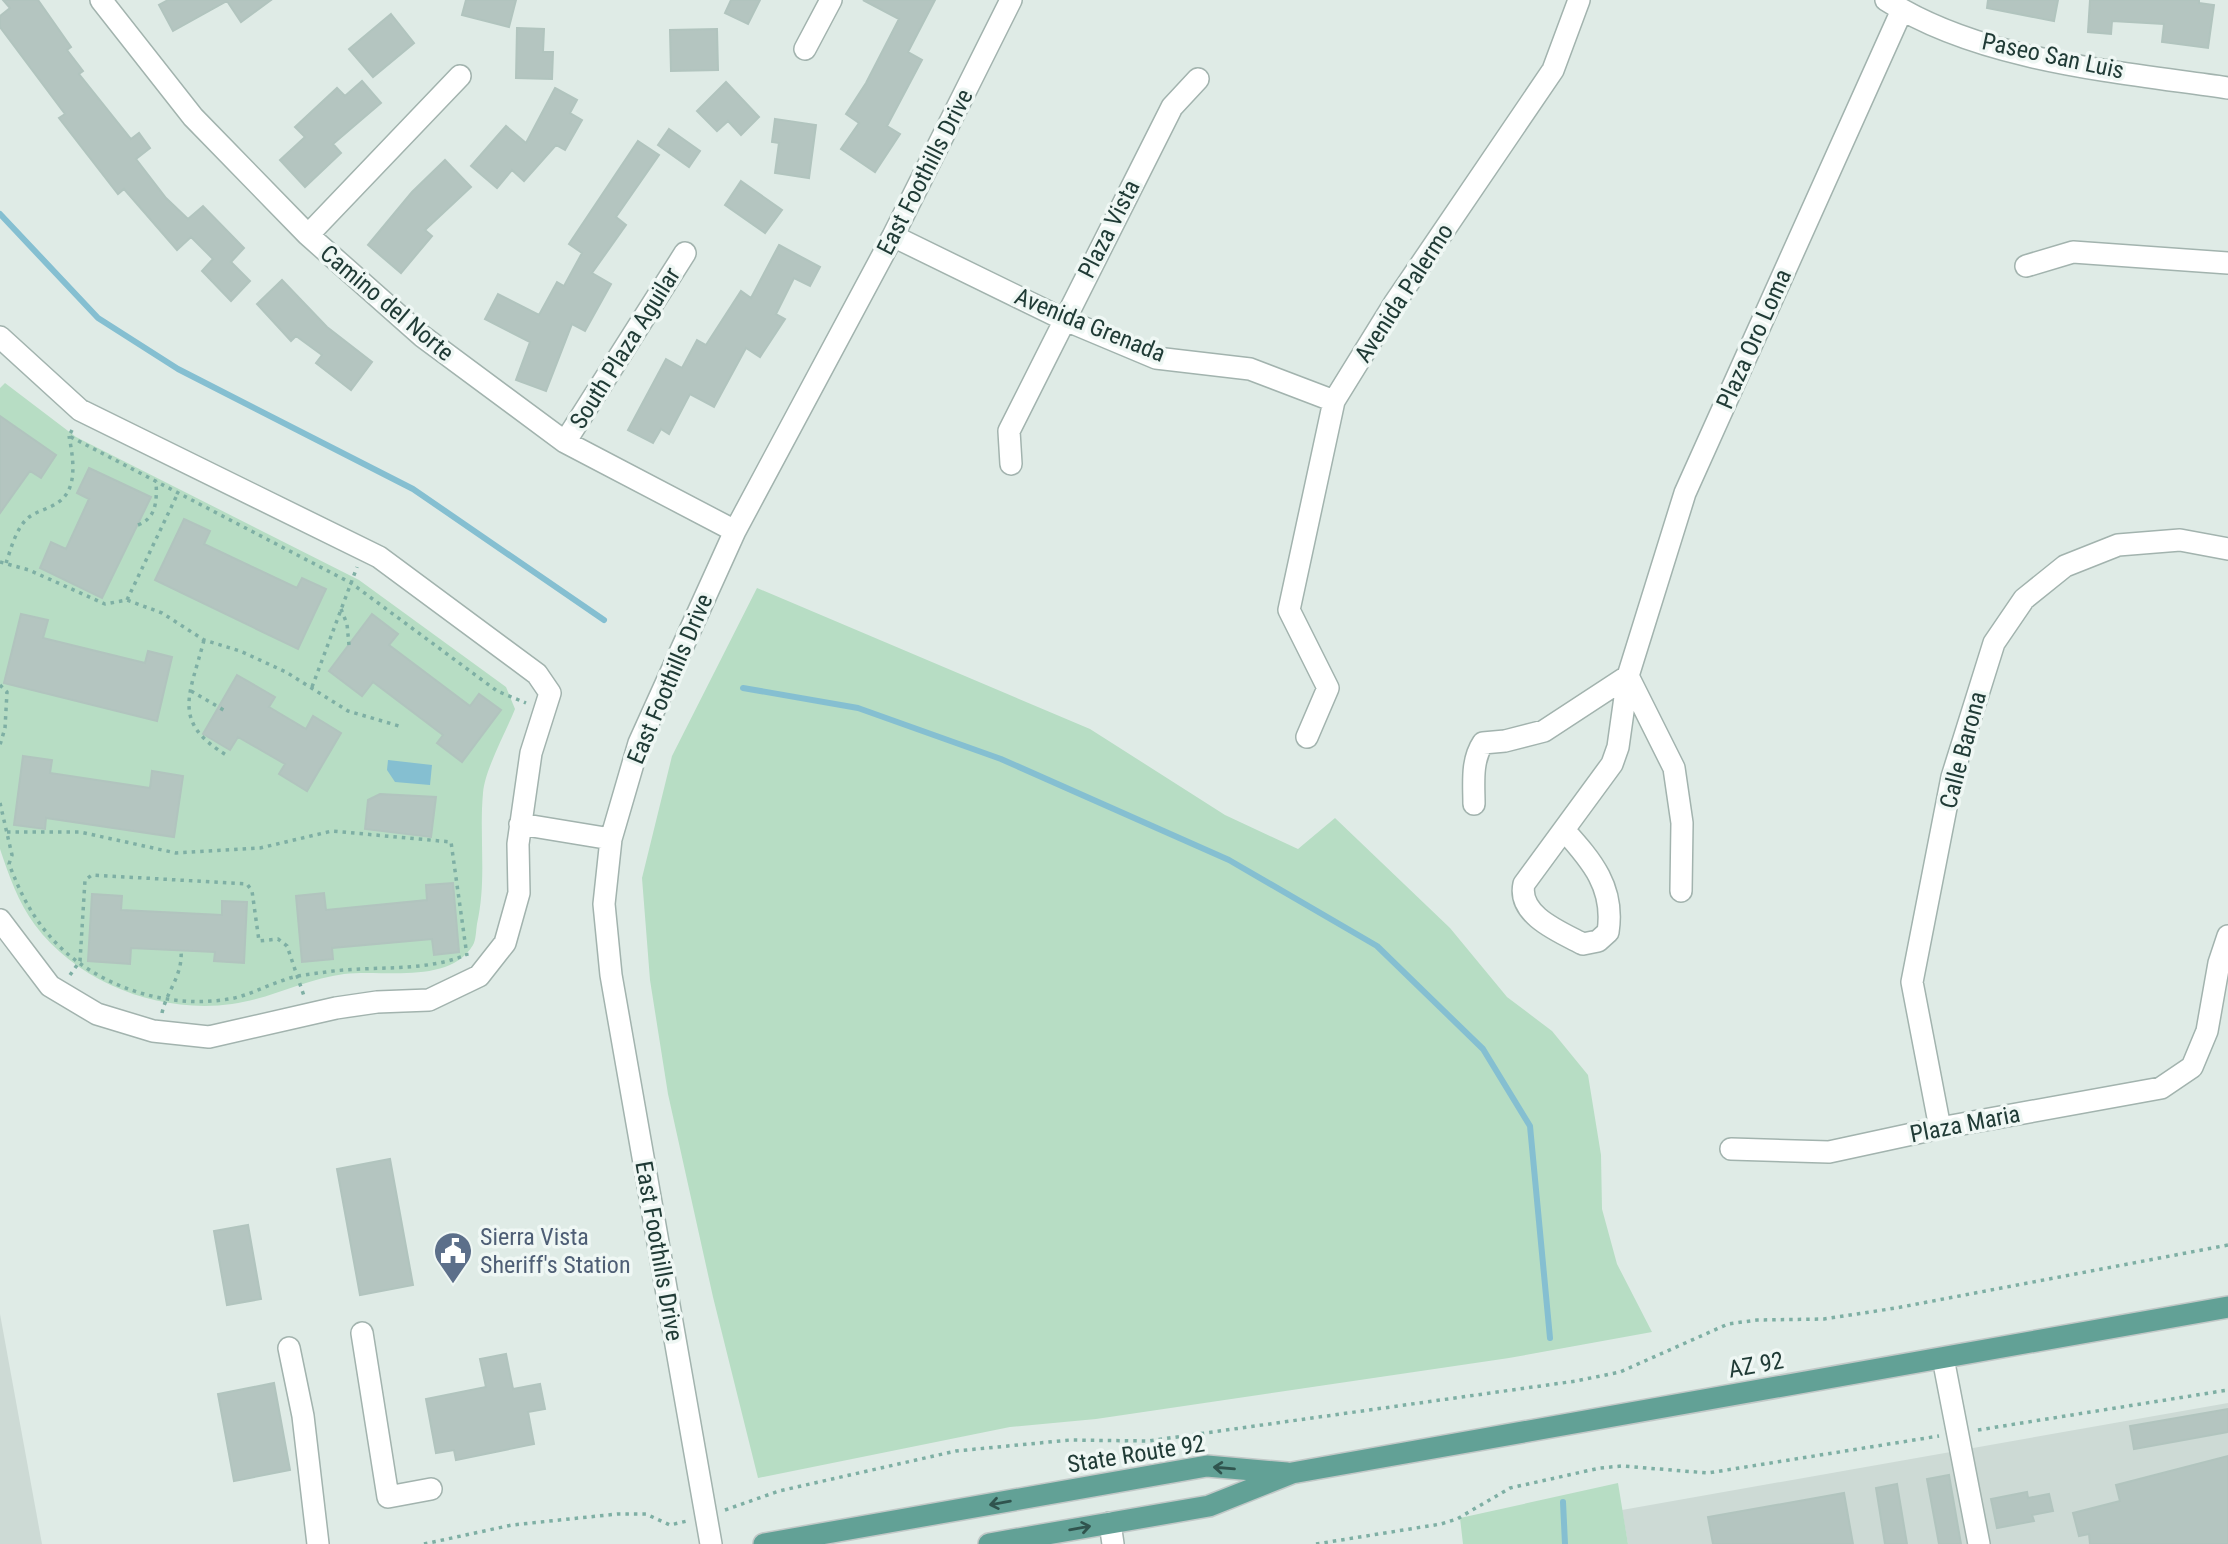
<svg xmlns="http://www.w3.org/2000/svg" width="2228" height="1544" viewBox="0 0 2228 1544" font-family="'Roboto Condensed',sans-serif">
	<style>
		.built { fill: #cddad5 }
		.green { fill: #b7ddc4 }
		.water { fill: #85bfd1 }
		.lines { fill: none; stroke-linecap: round; stroke-linejoin: round }
		.stream { stroke: #85bfd1; stroke-width: 6 }
		.building { fill: #b4c5c0; stroke: #b1c4be; stroke-width: 2 }
		.minor-casing { stroke: #a2b3ae; stroke-width: 24 }
		.major-casing { stroke: #c1c8c7; stroke-width: 24 }
		.path { stroke: #7eafa4; stroke-width: 3.5; stroke-dasharray: 3.5 5; stroke-linecap: butt }
		.minor { stroke: #fff; stroke-width: 21 }
		.major { stroke: #62a196; stroke-width: 21 }
		.oneway { stroke: #30544e }
		.labels { text-anchor: middle; dominant-baseline: central; stroke-width: 7; stroke-linejoin: round; paint-order: stroke }
		.street-label { font-size: 24px; fill: #203b36; stroke: #eff7f4 }
		.service-label { font-size: 24px; fill: #4e5e75; stroke: #eff7f4; text-anchor: start }
	</style>
	<rect width="100%" height="100%" fill="#dfebe6"/>
	<path class="built" d="M 0,1314 L 42,1544 L 0,1544 Z
		M 2228,1403 L 2228,1544 L 1628,1544 L 1622,1510 Z"/>
	<path class="green" d="M 5,383 L 76,437 L 359,580 L 506,687 L 515,709 C 506,732 485,769 483,793 C 479,837 487,880 477,924 C 476,930 476,940 473,945 C 449,985 383,969 344,974 C 306,979 270,999 232,1004 C 161,1014 79,984 35,925 C 18,902 9,876 0,849 L 0,388 Z
		M 757,588 L 1090,729 L 1225,815 L 1298,849 L 1335,818 L 1450,928 L 1507,997 L 1552,1031 L 1588,1075 L 1601,1155 L 1602,1209 L 1617,1264 L 1652,1332 L 1509,1358 L 1096,1419 L 1010,1427 L 758,1478 L 713,1297 L 668,1094 L 650,980 L 642,878 L 672,756 Z
		M 1618,1483 L 1628,1544 L 1463,1544 L 1460,1518 Z"/>
	<path class="water" d="M 388,760 L 432,765 L 430,785 L 395,782 L 387,770 Z"/>
	<g class="lines">
		<path class="stream" d="M 0,214 L 98,318 L 178,369 L 413,489 L 604,620
			M 743,688 L 858,708 L 1001,759 L 1229,860 L 1377,946 L 1483,1049 L 1530,1126 L 1550,1338
			M 1563,1502 L 1565,1544"/>
	</g>
	<path class="building" d="M 3,0 L 38,0 L 71,47 L 67,50 L 83,71 L 79,74 L 131,139 L 139,133 L 150,148 L 136,159 L 166,198 L 188,219 L 203,206 L 244,248 L 231,262 L 250,281 L 231,301 L 202,271 L 213,259 L 191,237 L 177,250 L 124,189 L 118,194 L 59,118 L 65,114 L 0,27 L 0,16 L 10,8 Z
		M 168,0 L 271,0 L 241,22 L 227,1 L 173,31 L 159,5 Z
		M 466,0 L 516,0 L 509,27 L 462,15 Z
		M 731,0 L 760,0 L 748,24 L 725,13 Z
		M 863,0 L 935,0 L 908,52 L 922,60 L 887,126 L 900,134 L 875,172 L 841,149 L 859,123 L 846,114 L 866,83 L 899,19 Z
		M 1988,0 L 2058,0 L 2054,21 L 1987,8 Z
		M 2090,0 L 2199,0 L 2199,3 L 2214,5 L 2208,48 L 2162,42 L 2164,24 L 2112,21 L 2111,34 L 2088,32 Z
		M 391,14 L 414,43 L 373,77 L 349,49 Z
		M 517,28 L 544,29 L 543,52 L 553,52 L 552,79 L 516,78 Z
		M 717,29 L 718,70 L 671,71 L 670,30 Z
		M 362,81 L 381,103 L 333,144 L 341,153 L 305,187 L 280,160 L 305,137 L 295,127 L 337,88 L 345,96 Z
		M 726,82 L 759,117 L 741,135 L 728,121 L 717,131 L 697,111 Z
		M 555,88 L 577,100 L 570,113 L 582,120 L 565,150 L 556,145 L 524,181 L 512,170 L 497,188 L 471,166 L 506,126 L 526,143 Z
		M 775,119 L 816,125 L 809,178 L 775,173 L 779,143 L 772,142 Z
		M 669,129 L 700,151 L 689,167 L 658,145 Z
		M 638,141 L 659,155 L 616,217 L 626,225 L 592,273 L 611,284 L 585,331 L 572,324 L 546,391 L 516,380 L 530,342 L 485,319 L 498,294 L 539,315 L 557,282 L 564,286 L 582,253 L 569,244 Z
		M 445,160 L 471,187 L 425,230 L 432,236 L 401,273 L 368,245 L 412,192 Z
		M 741,181 L 782,210 L 765,233 L 725,205 Z
		M 779,245 L 820,267 L 810,286 L 794,278 L 776,314 L 785,319 L 760,357 L 746,348 L 714,407 L 690,394 L 669,434 L 661,429 L 653,443 L 628,430 L 666,359 L 682,368 L 697,340 L 706,345 L 741,291 L 751,298 Z
		M 282,280 L 327,327 L 372,362 L 351,390 L 316,363 L 322,355 L 296,336 L 291,341 L 257,304 Z
		M 0,416 L 56,455 L 41,478 L 30,471 L 0,513 Z
		M 89,468 L 151,497 L 102,598 L 40,568 L 51,542 L 66,549 L 89,499 L 77,493 Z
		M 184,519 L 210,531 L 204,544 L 297,588 L 302,578 L 326,589 L 298,649 L 155,580 Z
		M 21,614 L 48,620 L 43,638 L 145,663 L 148,651 L 172,657 L 157,721 L 4,683 Z
		M 372,614 L 398,634 L 389,645 L 470,706 L 479,694 L 501,710 L 462,762 L 437,743 L 443,735 L 373,682 L 362,696 L 329,671 Z
		M 237,675 L 275,697 L 269,707 L 306,729 L 313,716 L 341,733 L 307,791 L 279,774 L 285,764 L 238,737 L 230,750 L 203,734 Z
		M 23,756 L 52,760 L 50,773 L 150,788 L 152,771 L 183,776 L 174,837 L 46,818 L 45,829 L 14,825 Z
		M 380,794 L 436,797 L 431,837 L 365,829 L 368,800 Z
		M 453,883 L 459,952 L 434,955 L 432,939 L 332,948 L 333,959 L 302,962 L 296,896 L 324,893 L 326,910 L 427,900 L 426,885 Z
		M 92,894 L 122,896 L 121,910 L 222,915 L 222,901 L 247,902 L 244,963 L 214,961 L 215,952 L 131,948 L 130,964 L 88,961 Z
		M 390,1159 L 413,1285 L 360,1295 L 337,1169 Z
		M 248,1225 L 261,1299 L 227,1305 L 214,1231 Z
		M 506,1354 L 513,1389 L 540,1384 L 545,1409 L 528,1412 L 534,1444 L 456,1460 L 454,1450 L 436,1453 L 426,1399 L 486,1387 L 480,1359 Z
		M 274,1383 L 290,1470 L 234,1481 L 218,1394 Z
		M 2228,1409 L 2228,1432 L 2134,1449 L 2130,1426 Z
		M 2228,1456 L 2228,1544 L 2090,1544 L 2089,1534 L 2079,1536 L 2073,1513 L 2120,1501 L 2116,1485 Z
		M 1949,1475 L 1961,1544 L 1939,1544 L 1927,1479 Z
		M 1897,1484 L 1907,1544 L 1885,1544 L 1876,1488 Z
		M 2027,1492 L 2028,1498 L 2049,1494 L 2053,1511 L 2032,1515 L 2034,1521 L 1997,1528 L 1991,1499 Z
		M 1844,1493 L 1853,1544 L 1713,1544 L 1708,1517 Z"/>
	<g class="lines">
		<defs>
			<path id="minor" d="M 101,0 L 193,117 L 308,235 L 422,336 L 565,442 L 735,531
				M 1886,0 C 1980,61 2119,72 2228,88
				M 805,49 L 831,0
				M 308,235 L 460,76
				M 893,236 L 1063,319 L 1156,358 L 1250,369 L 1334,401
				M 2026,266 L 2073,252 L 2228,263
				M 0,337 L 80,410 L 379,557 L 537,674 L 550,693 L 531,753 L 518,844 L 519,893 L 505,943 L 479,976 L 429,1000 L 377,1002 L 336,1008 L 209,1037 L 153,1031 L 97,1014 L 50,986 L 0,920
				M 565,442 L 685,253
				M 1011,464 L 1009,431 L 1172,107 L 1198,79
				M 1628,676 L 1674,768 L 1682,823 L 1681,891
				M 1307,737 L 1328,688 L 1289,610 L 1334,401 L 1394,304 L 1553,70 L 1579,0
				M 1474,804 C 1474,784 1471,761 1483,743 L 1505,741 L 1544,731 L 1628,676
				M 520,824 L 611,839
				M 1564,830 C 1592,861 1615,888 1608,932 L 1598,941 L 1583,944 C 1560,932 1517,915 1524,884 L 1612,764 L 1618,747 L 1628,676 L 1685,493 L 1902,10
				M 1940,1128 L 1912,982 L 1952,777 L 1994,643 L 2024,599 L 2065,566 L 2118,545 L 2180,540 L 2228,549
				M 1731,1149 L 1829,1152 L 1940,1128 L 2161,1088 L 2192,1067 L 2207,1031 L 2219,963 L 2228,936
				M 362,1333 L 388,1497 L 431,1489
				M 289,1348 L 303,1416 L 318,1544
				M 1943,1358 L 1979,1544
				M 1110,1523 L 1113,1544
				M 711,1544 L 611,975 L 604,904 L 611,839 L 639,743 L 735,531 L 893,236 L 1011,0"/>
			<path id="major" d="M 764,1544 L 1207,1466 L 1287,1473
				M 989,1544 L 1209,1506 L 1292,1473 L 2228,1307"/>
		</defs>
		<use href="#minor" class="minor-casing"/>
		<use href="#major" class="major-casing"/>
		<path class="path" d="M 72,430 L 69,436 L 351,583 L 497,691 L 526,703
			M 138,525 C 157,518 157,499 156,481
			M 0,562 L 29,570 L 105,604 L 127,600 L 162,613 L 204,640 L 240,651 L 286,672 L 348,711 L 399,726
			M 6,563 C 11,549 16,528 28,518 C 36,511 49,509 57,503 C 79,490 73,457 69,436
			M 127,600 L 177,495
			M 341,609 L 347,624 L 349,645
			M 204,640 C 190,695 170,722 228,756
			M 0,685 L 7,692 L 5,728 L 0,745
			M 312,687 L 357,567
			M 191,691 L 227,712
			M 0,803 L 12,855 L 9,864 C 17,884 25,903 38,921 C 78,980 159,1011 229,999 C 248,996 265,986 284,980 C 297,975 312,974 326,972 C 374,965 421,973 466,955
			M 7,832 L 80,832 L 176,853 L 260,848 L 332,831 L 451,842 L 467,956
			M 70,975 L 80,961 L 85,880 L 92,875 L 247,884 L 252,891 L 259,941 L 278,939 L 287,946 L 304,996
			M 162,1013 C 167,990 183,976 181,950
			M 1978,1430 L 2228,1390
			M 725,1510 L 779,1491 L 956,1451 L 1070,1440 L 1148,1441 L 1576,1381 L 1620,1372 L 1728,1324 L 1757,1320 L 1824,1319 L 1896,1308 L 2228,1245
			M 424,1544 L 512,1525 L 617,1514 L 646,1514 L 670,1525 L 687,1521
			M 1316,1544 L 1441,1524 L 1457,1519 L 1510,1488 L 1600,1468 L 1622,1466 L 1708,1473 L 1939,1436"/>
		<use href="#minor" class="minor"/>
		<use href="#major" class="major"/>
	</g>
	<defs><path id="oneway-shaft" d="M-6 0H5M1.5-3L5.5 0L1.5 3" fill="none" stroke-width="1.6" stroke-linecap="round" stroke-linejoin="round" transform="scale(1.75)"/></defs>
	<g class="oneway">
		<use href="#oneway-shaft" transform="translate(1224 1468) rotate(-175)"/>
		<use href="#oneway-shaft" transform="translate(1000 1503) rotate(170)"/>
		<use href="#oneway-shaft" transform="translate(1080 1528) rotate(-10)"/>
	</g>
	<defs>
		<symbol id="civic-pin" viewBox="-11 -11 22 30"><path d="M0 17L-7.5 6A9.5 9.5 0 1 1 7.5 6Z" fill="#5c6f8a" stroke="#eff7f4"/><path d="M-.6-6.5H3V-4.5H.6V-3L4-1V1h2V6H-6V1h2V-1L-.6-3ZM-1.2 2.5V6h2.4V2.5Z" fill="#fff"/></symbol>
	</defs>
	<g fill-rule="evenodd">
		<use href="#civic-pin" x="431" y="1229" width="44" height="60"/>
	</g>
	<g class="labels">
		<g class="street-label">
			<text transform="translate(2053 56) rotate(12)">Paseo San Luis</text>
			<text transform="translate(925 172) rotate(-63)">East Foothills Drive</text>
			<text transform="translate(1109 229) rotate(-63)">Plaza Vista</text>
			<text transform="translate(1404 293) rotate(-57)">Avenida Palermo</text>
			<text transform="translate(387 303) rotate(40)">Camino del Norte</text>
			<text transform="translate(1090 325) rotate(22)">Avenida Grenada</text>
			<text transform="translate(1754 339) rotate(-66)">Plaza Oro Loma</text>
			<text transform="translate(625 348) rotate(-58)">South Plaza Aguilar</text>
			<text transform="translate(670 679) rotate(-67)">East Foothills Drive</text>
			<text transform="translate(1963 750) rotate(-75)">Calle Barona</text>
			<text transform="translate(1965 1124) rotate(-11)">Plaza Maria</text>
			<text transform="translate(659 1251) rotate(80)">East Foothills Drive</text>
			<text transform="translate(1756 1365) rotate(-10)">AZ 92</text>
			<text transform="translate(1136 1454) rotate(-9)">State Route 92</text>
		</g>
		<g class="service-label">
			<text x="480" y="1237">Sierra Vista<tspan x="480" dy="28">Sheriff's Station</tspan></text>
		</g>
	</g>
</svg>
